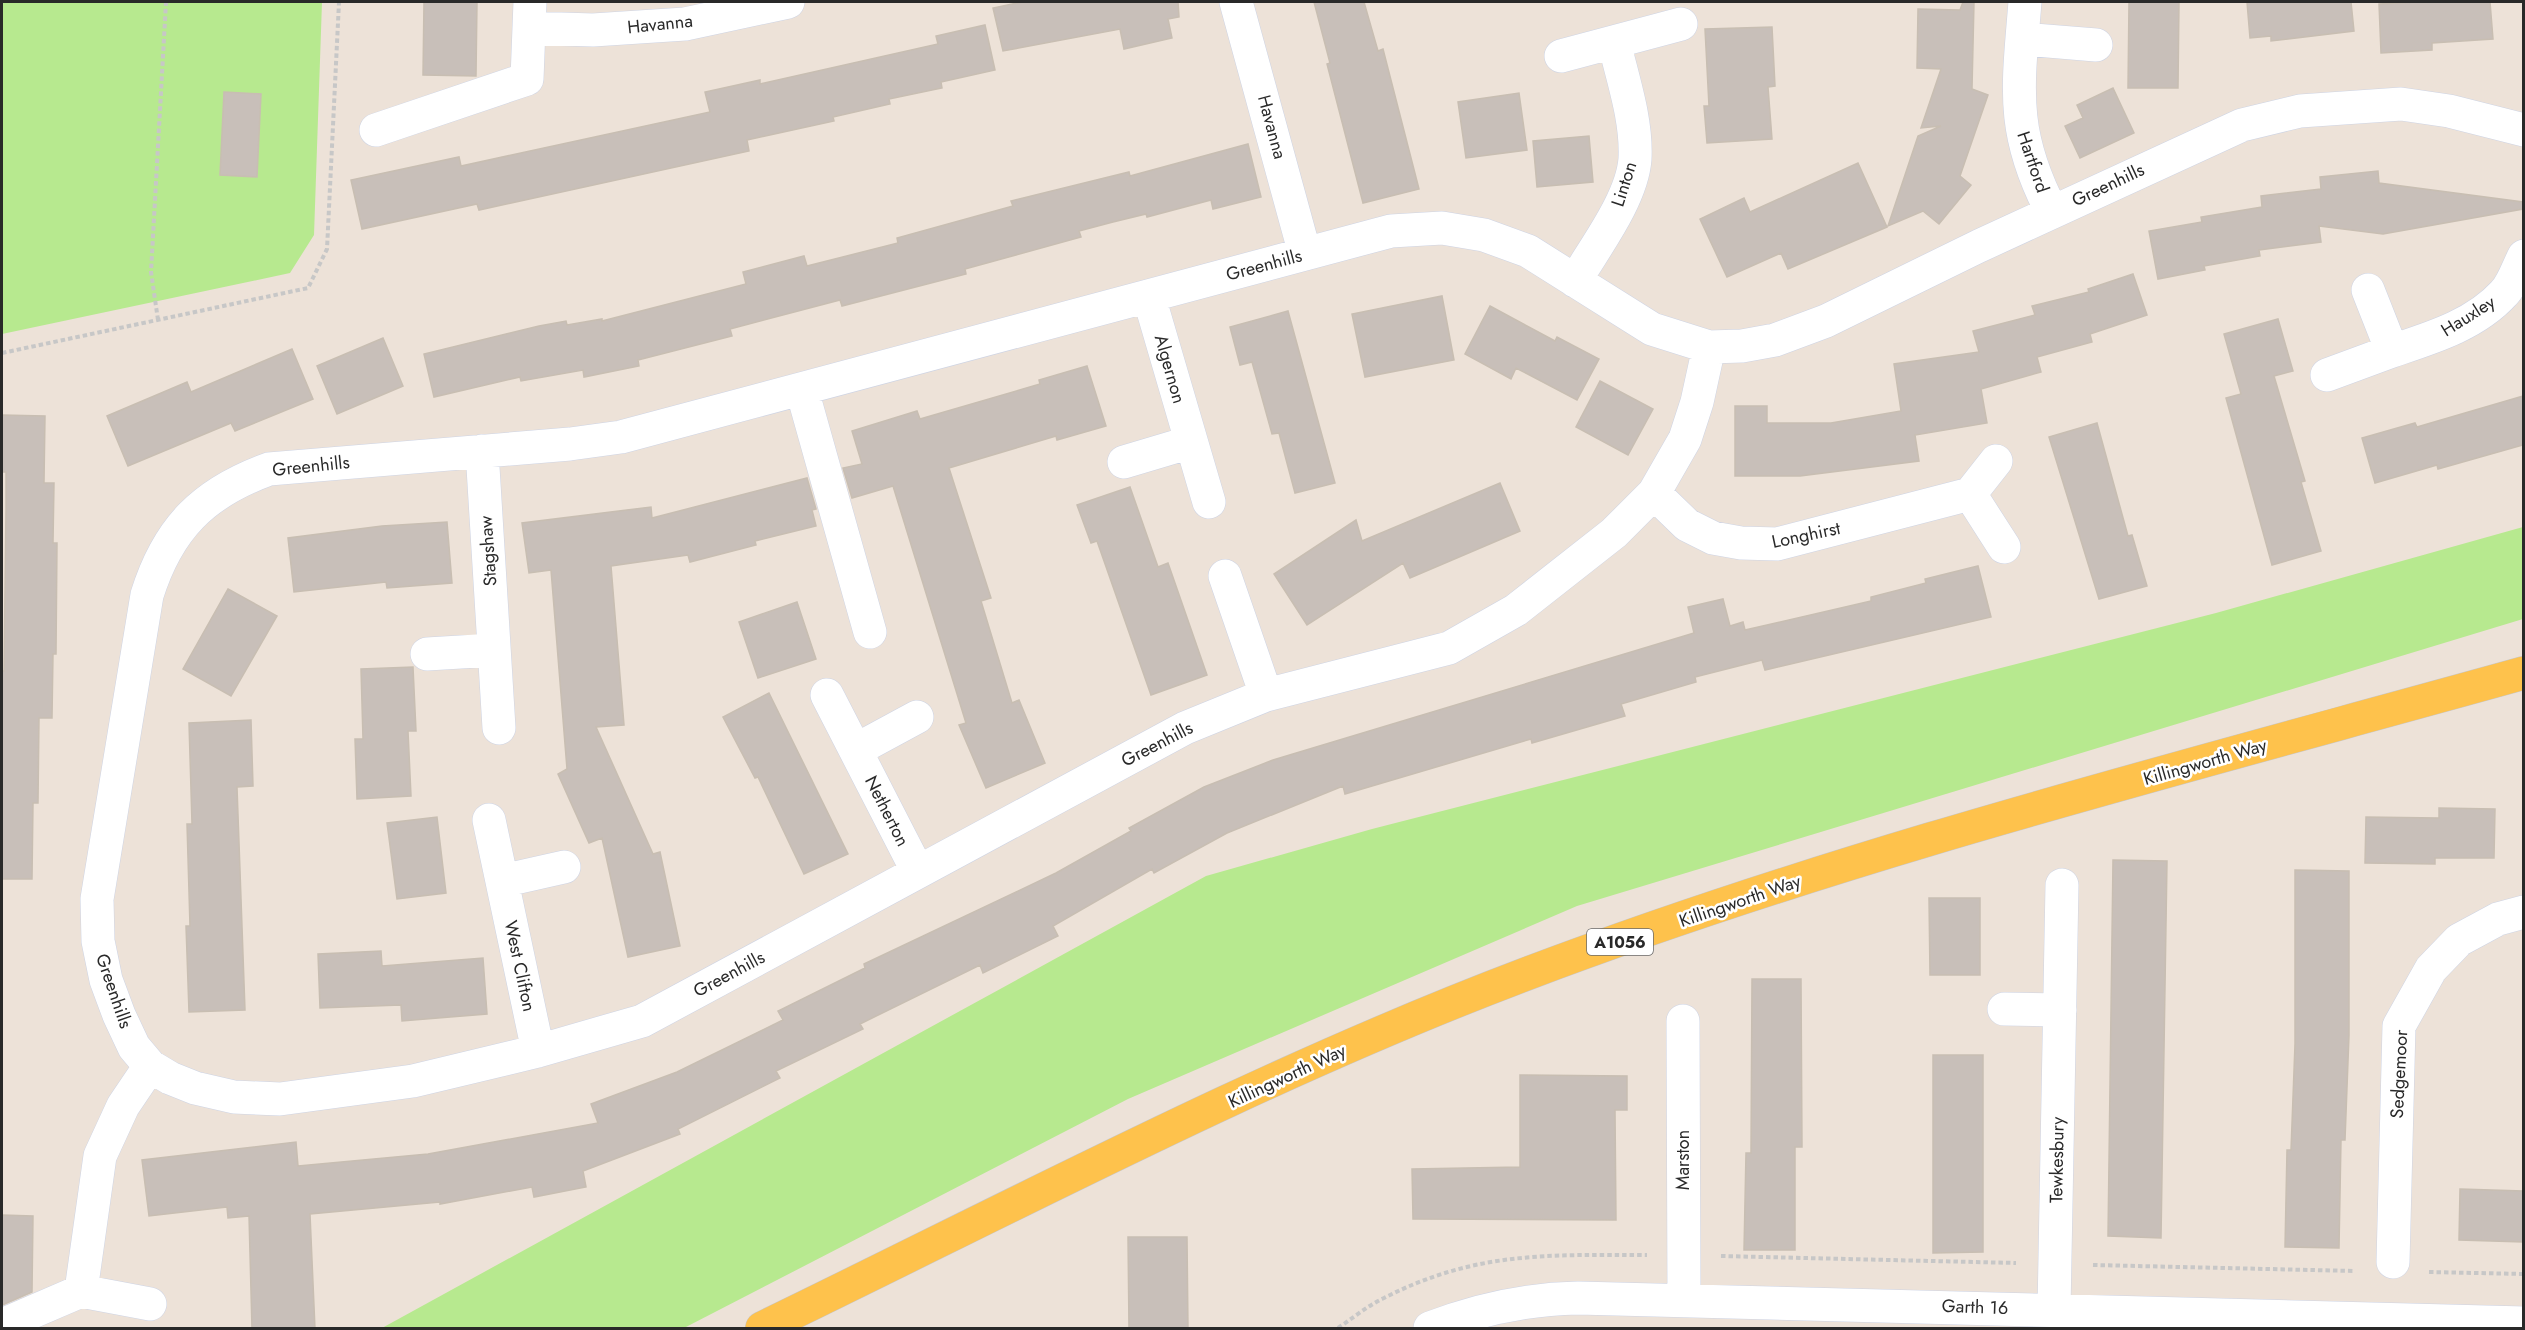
<svg xmlns="http://www.w3.org/2000/svg" width="2525" height="1330" viewBox="0 0 2525 1330" font-family="Jost,sans-serif">
	<style>
		.green { fill: #b7e98f }
		.building { fill: #c8bfb9; stroke: #c8beb2; stroke-width: 1.5 }
		.lines { fill: none; stroke-linecap: round; stroke-linejoin: round }
		.minor-casing { stroke: #ced4e4; stroke-width: 34 }
		.major-casing { stroke: #c7c7c7; stroke-width: 34 }
		.path { stroke: #c7c7c7; stroke-width: 4; stroke-dasharray: 4.5 3; stroke-linecap: butt }
		.minor { stroke: #fff; stroke-width: 33 }
		.major { stroke: #fec24c; stroke-width: 33 }
		.labels { text-anchor: middle; dominant-baseline: central; stroke-width: 5; stroke-linejoin: round; paint-order: stroke }
		.shield { fill: #fff; stroke: #696969; stroke-width: 1.5 }
		.shield-label { font-size: 16px; font-weight: bold; fill: #292929 }
		.street-label { font-size: 18px; fill: #292929; stroke: #fff }
	</style>
	<rect width="100%" height="100%" fill="#ede2d8"/>
	<path class="green" d="M 2,2 L 322,2 L 314,235 L 290,273 L 2,334 Z
		M 2523,527 L 2523,619 L 1577,906 L 1128,1099 L 684,1328 L 382,1328 L 1206,876 L 1372,829 L 2216,613 Z"/>
	<path class="building" d="M 424,2 L 477,2 L 476,76 L 423,75 Z
		M 1022,2 L 1178,2 L 1179,17 L 1168,19 L 1172,38 L 1124,49 L 1120,29 L 1003,51 L 993,8 Z
		M 1314,2 L 1364,2 L 1378,51 L 1383,49 L 1419,189 L 1363,203 L 1327,64 L 1330,63 Z
		M 1963,2 L 1974,2 L 1972,89 L 1988,95 L 1960,176 L 1971,185 L 1939,224 L 1923,211 L 1888,226 L 1918,136 L 1941,126 L 1921,128 L 1941,69 L 1917,68 L 1918,9 L 1960,10 Z
		M 2129,2 L 2179,2 L 2178,88 L 2128,88 Z
		M 2247,2 L 2351,2 L 2354,31 L 2271,41 L 2271,36 L 2250,38 Z
		M 2416,2 L 2490,2 L 2493,39 L 2432,43 L 2432,50 L 2381,53 L 2379,4 Z
		M 985,25 L 995,70 L 941,82 L 942,88 L 889,99 L 890,104 L 833,117 L 834,121 L 747,140 L 749,151 L 479,210 L 477,204 L 362,229 L 351,180 L 459,157 L 461,166 L 710,112 L 705,92 L 760,80 L 760,84 L 938,44 L 936,36 Z
		M 1772,27 L 1775,86 L 1768,87 L 1772,139 L 1707,143 L 1704,106 L 1709,106 L 1705,29 Z
		M 2113,88 L 2134,133 L 2080,158 L 2065,126 L 2083,118 L 2077,105 Z
		M 224,92 L 261,94 L 257,177 L 220,175 Z
		M 1519,93 L 1527,150 L 1466,158 L 1458,102 Z
		M 1589,136 L 1593,182 L 1537,187 L 1533,141 Z
		M 1248,144 L 1261,197 L 1213,209 L 1211,200 L 1147,217 L 1146,214 L 1113,222 L 1079,231 L 1081,237 L 965,269 L 966,274 L 842,306 L 840,300 L 730,329 L 732,336 L 638,360 L 639,366 L 584,377 L 583,370 L 521,381 L 520,377 L 434,397 L 424,354 L 539,326 L 566,321 L 567,325 L 602,319 L 602,321 L 746,284 L 743,272 L 804,256 L 807,266 L 898,243 L 897,238 L 1013,206 L 1011,201 L 1129,172 L 1130,176 Z
		M 1858,163 L 1887,227 L 1788,269 L 1781,253 L 1727,277 L 1700,219 L 1744,198 L 1750,212 Z
		M 2378,171 L 2379,183 L 2523,202 L 2523,209 L 2383,234 L 2319,226 L 2321,242 L 2259,250 L 2260,256 L 2204,266 L 2205,270 L 2158,279 L 2149,231 L 2202,222 L 2201,217 L 2262,207 L 2261,196 L 2321,189 L 2320,177 Z
		M 2133,274 L 2147,315 L 2090,334 L 2092,342 L 2037,357 L 2041,372 L 1981,389 L 1987,423 L 1915,435 L 1919,461 L 1800,476 L 1735,476 L 1735,406 L 1767,406 L 1767,423 L 1831,423 L 1901,411 L 1894,364 L 1979,352 L 1973,331 L 2035,315 L 2032,306 L 2089,292 L 2088,289 Z
		M 1442,296 L 1454,360 L 1365,377 L 1352,314 Z
		M 1490,306 L 1555,341 L 1557,337 L 1599,359 L 1577,400 L 1516,368 L 1511,379 L 1465,354 Z
		M 1288,311 L 1335,483 L 1295,493 L 1279,433 L 1272,434 L 1252,362 L 1240,365 L 1230,327 Z
		M 2278,319 L 2293,371 L 2274,376 L 2305,481 L 2301,482 L 2321,551 L 2272,565 L 2226,398 L 2241,394 L 2224,334 Z
		M 383,338 L 403,386 L 337,414 L 317,366 Z
		M 292,349 L 313,399 L 235,431 L 231,423 L 128,466 L 107,416 L 187,382 L 191,392 Z
		M 1087,366 L 1106,426 L 1057,440 L 1056,436 L 949,468 L 991,598 L 981,601 L 1012,703 L 1019,700 L 1045,763 L 986,788 L 959,725 L 966,723 L 893,486 L 852,498 L 843,468 L 862,464 L 852,431 L 917,411 L 920,419 L 1040,384 L 1039,380 Z
		M 1600,381 L 1653,409 L 1628,455 L 1576,427 Z
		M 2523,396 L 2523,445 L 2438,469 L 2437,465 L 2375,483 L 2362,438 L 2415,423 L 2417,427 Z
		M 2,415 L 45,416 L 44,483 L 54,483 L 53,543 L 57,543 L 56,654 L 53,654 L 52,718 L 39,718 L 38,803 L 33,803 L 32,879 L 2,879 L 2,671 L 4,671 L 6,509 L 6,472 L 2,472 Z
		M 2097,423 L 2128,536 L 2132,535 L 2147,586 L 2099,599 L 2049,437 Z
		M 807,478 L 816,509 L 812,510 L 816,526 L 755,541 L 756,545 L 690,562 L 688,555 L 611,566 L 624,725 L 596,727 L 653,854 L 660,852 L 680,946 L 628,957 L 602,838 L 589,843 L 558,774 L 567,769 L 551,570 L 529,573 L 522,523 L 651,507 L 652,518 Z
		M 1500,483 L 1520,531 L 1410,578 L 1403,563 L 1307,625 L 1274,574 L 1356,520 L 1362,541 Z
		M 1130,487 L 1158,567 L 1168,563 L 1207,675 L 1151,695 L 1097,541 L 1091,543 L 1077,505 Z
		M 447,522 L 452,583 L 387,588 L 386,582 L 294,592 L 288,538 L 382,526 Z
		M 1978,566 L 1991,617 L 1765,670 L 1762,660 L 1695,677 L 1696,682 L 1621,704 L 1625,716 L 1532,743 L 1531,739 L 1345,794 L 1343,786 L 1227,833 L 1154,873 L 1152,869 L 1053,926 L 1058,936 L 983,973 L 980,965 L 860,1024 L 863,1029 L 776,1071 L 780,1078 L 678,1129 L 680,1134 L 583,1171 L 586,1187 L 534,1197 L 532,1187 L 440,1204 L 440,1202 L 310,1214 L 315,1329 L 252,1329 L 249,1216 L 228,1218 L 227,1207 L 149,1216 L 142,1160 L 296,1142 L 298,1166 L 428,1154 L 598,1123 L 591,1104 L 677,1072 L 783,1020 L 778,1011 L 865,968 L 864,964 L 1056,873 L 1131,831 L 1129,828 L 1204,787 L 1273,760 L 1694,633 L 1688,607 L 1723,599 L 1730,626 L 1743,622 L 1745,630 L 1871,601 L 1871,597 L 1926,583 L 1925,579 Z
		M 228,589 L 277,616 L 231,696 L 183,669 Z
		M 797,602 L 816,659 L 758,678 L 739,622 Z
		M 413,667 L 416,731 L 408,731 L 411,796 L 357,799 L 355,739 L 363,739 L 361,669 Z
		M 769,693 L 848,854 L 804,874 L 758,777 L 755,778 L 723,717 Z
		M 251,720 L 253,786 L 237,787 L 245,1010 L 189,1012 L 186,926 L 190,926 L 187,824 L 192,824 L 189,723 Z
		M 2439,808 L 2495,809 L 2494,858 L 2435,858 L 2435,864 L 2365,863 L 2366,817 L 2439,818 Z
		M 437,817 L 446,893 L 397,899 L 387,823 Z
		M 2113,860 L 2167,861 L 2161,1238 L 2108,1236 Z
		M 2295,870 L 2349,871 L 2349,1035 L 2345,1140 L 2341,1140 L 2339,1248 L 2285,1247 L 2287,1150 L 2291,1150 L 2295,1044 Z
		M 1929,898 L 1980,898 L 1980,975 L 1930,975 Z
		M 381,951 L 382,966 L 483,958 L 487,1014 L 402,1021 L 401,1005 L 320,1008 L 318,954 Z
		M 1752,979 L 1801,979 L 1802,1147 L 1795,1147 L 1795,1250 L 1744,1250 L 1746,1153 L 1751,1153 Z
		M 1933,1055 L 1983,1055 L 1983,1252 L 1933,1253 Z
		M 1520,1075 L 1627,1076 L 1627,1110 L 1615,1110 L 1616,1220 L 1413,1219 L 1412,1169 L 1520,1167 Z
		M 2460,1189 L 2523,1191 L 2523,1242 L 2459,1240 Z
		M 2,1215 L 33,1216 L 32,1292 L 2,1305 Z
		M 1128,1237 L 1187,1237 L 1188,1329 L 1129,1329 Z"/>
	<g class="lines">
		<defs>
			<path id="minor" d="M 1236,2 L 1305,254
				M 2025,2 C 2018,88 2010,132 2052,212
				M 529,28 L 593,30 L 685,24 L 788,2
				M 2022,39 L 2096,45
				M 1561,56 L 1681,24
				M 376,130 L 527,79 L 530,2
				M 1442,228 L 1484,235 L 1528,251 L 1652,329 L 1709,347 L 1697,402 L 1685,439 L 1654,493 L 1614,533 L 1516,610 L 1449,648 L 1266,695 L 1185,728 L 642,1021 L 538,1051 L 413,1081 L 280,1099 L 234,1097 L 195,1088 L 170,1078 L 150,1066 L 134,1047 L 119,1015 L 106,980 L 98,941 L 97,899 L 147,595 C 168,528 203,493 269,469 L 570,444 L 621,437 L 1391,231 Z
				M 1575,281 C 1595,247 1632,199 1635,159 C 1637,120 1623,80 1614,42
				M 1149,297 L 1209,502
				M 1709,347 L 1742,346 L 1775,340 L 1826,321 L 1979,246 L 2242,125 L 2300,111 L 2401,104 L 2449,111 L 2524,130
				M 2392,351 C 2431,338 2475,325 2504,293 C 2513,284 2518,267 2524,256
				M 2327,375 L 2392,351 L 2368,290
				M 802,390 L 870,632
				M 482,451 L 499,728
				M 1996,461 L 1970,494 L 2004,547
				M 1124,462 L 1191,442
				M 1654,493 L 1687,525 L 1713,538 L 1741,543 L 1777,544 L 1970,494
				M 1225,576 L 1266,695
				M 427,654 L 494,650
				M 827,695 L 918,872
				M 856,750 L 917,717
				M 489,820 L 538,1051
				M 502,881 L 564,867
				M 2004,1009 L 2060,1010
				M 1683,1021 L 1684,1299
				M 2393,1262 L 2399,1026 L 2431,969 L 2459,940 L 2498,919 L 2524,912
				M 81,1291 L 100,1156 L 123,1106 L 150,1066
				M 2054,1310 L 2062,885
				M 2,1325 L 81,1291 L 150,1304
				M 1430,1328 C 1479,1309 1525,1299 1578,1298 L 2524,1323"/>
			<path id="major" d="M 762,1328 C 1014,1206 1264,1073 1526,974 C 1851,851 2190,766 2524,673"/>
		</defs>
		<use href="#minor" class="minor-casing"/>
		<use href="#major" class="major-casing"/>
		<path class="path" d="M 158,320 L 151,272 L 166,2
			M 2,353 L 308,288 L 327,249 L 339,2
			M 1721,1256 L 2016,1263
			M 2093,1265 L 2355,1271
			M 2429,1272 L 2524,1274
			M 1338,1328 C 1353,1318 1367,1306 1384,1298 C 1476,1251 1548,1255 1647,1255"/>
		<use href="#minor" class="minor"/>
		<use href="#major" class="major"/>
	</g>
	<g class="labels">
		<rect class="shield" x="1587" y="929" width="66" height="26" rx="4.5"/>
		<g class="shield-label">
			<text x="1620" y="942">A1056</text>
		</g>
		<g class="street-label">
			<text transform="translate(660 24) rotate(-6)">Havanna</text>
			<text transform="translate(1272 127) rotate(75)">Havanna</text>
			<text transform="translate(2033 162) rotate(71)">Hartford</text>
			<text transform="translate(1624 184) rotate(-72)">Linton</text>
			<text transform="translate(2108 185) rotate(-25)">Greenhills</text>
			<text transform="translate(1264 265) rotate(-15)">Greenhills</text>
			<text transform="translate(2468 316) rotate(-32)">Hauxley</text>
			<text transform="translate(1170 369) rotate(74)">Algernon</text>
			<text transform="translate(311 466) rotate(-6)">Greenhills</text>
			<text transform="translate(1806 535) rotate(-12)">Longhirst</text>
			<text transform="translate(488 551) rotate(-94)">Stagshaw</text>
			<text transform="translate(1157 744) rotate(-27)">Greenhills</text>
			<text transform="translate(2205 762) rotate(-16)">Killingworth Way</text>
			<text transform="translate(887 811) rotate(63)">Netherton</text>
			<text transform="translate(1740 901) rotate(-19)">Killingworth Way</text>
			<text transform="translate(520 966) rotate(78)">West Clifton</text>
			<text transform="translate(729 974) rotate(-28)">Greenhills</text>
			<text transform="translate(114 991) rotate(71)">Greenhills</text>
			<text transform="translate(2399 1074) rotate(-87)">Sedgemoor</text>
			<text transform="translate(1287 1076) rotate(-25)">Killingworth Way</text>
			<text transform="translate(1683 1160) rotate(-90)">Marston</text>
			<text transform="translate(2057 1160) rotate(-89)">Tewkesbury</text>
			<text transform="translate(1975 1307) rotate(2)">Garth 16</text>
		</g>
	</g>
	<rect width="2525" height="1330" fill="none" stroke="#292929" stroke-width="6"/>
</svg>
